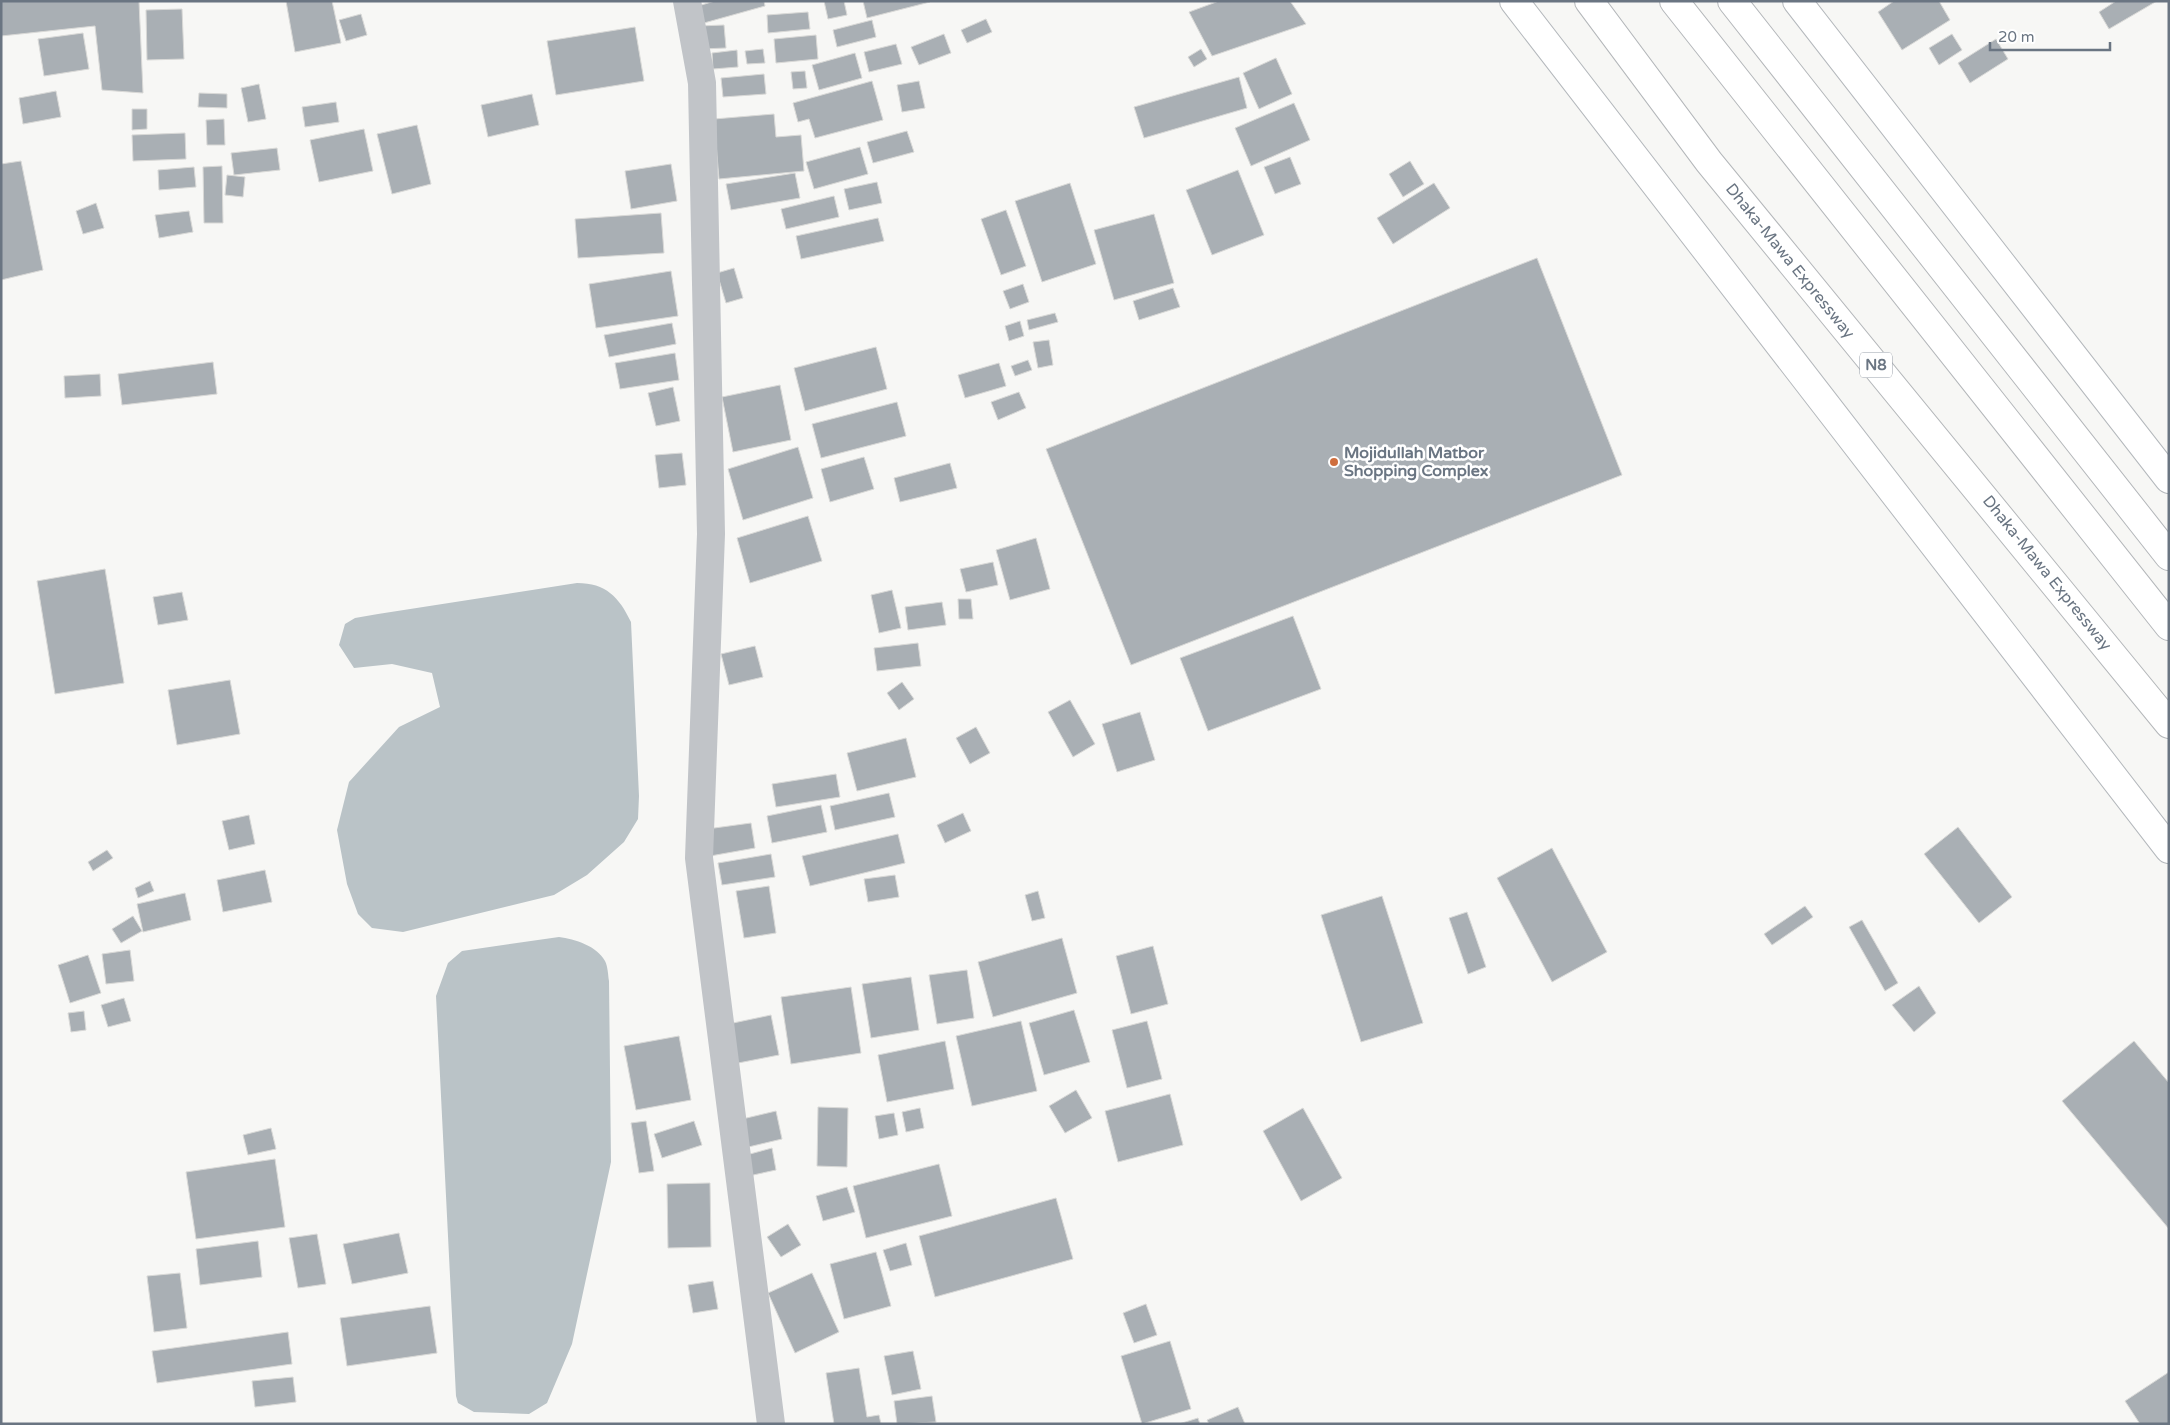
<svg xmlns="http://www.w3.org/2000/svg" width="2170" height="1425" viewBox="0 0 2170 1425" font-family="'Varela Round',sans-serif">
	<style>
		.water { fill: #bac3c7 }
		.building { fill: #a9afb4; stroke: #d9d9d7 }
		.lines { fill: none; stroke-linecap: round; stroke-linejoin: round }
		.secondary-casing { stroke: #b4b8bc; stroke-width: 30 }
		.highway-casing { stroke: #b4b7ba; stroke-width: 30 }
		.street { stroke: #c1c4c8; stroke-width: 28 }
		.secondary { stroke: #fff; stroke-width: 28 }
		.highway { stroke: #fff; stroke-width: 28 }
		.poi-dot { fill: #cf6e3d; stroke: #fff; stroke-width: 2 }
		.labels { text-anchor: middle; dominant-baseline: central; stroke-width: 5; stroke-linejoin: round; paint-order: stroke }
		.shield { fill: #fff; stroke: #979ea8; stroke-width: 1 }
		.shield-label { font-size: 15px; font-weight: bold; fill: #6a7582 }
		.street-label { font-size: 16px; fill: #6a7582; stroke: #fff }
		.poi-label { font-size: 16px; font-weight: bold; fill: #6a7582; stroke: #fff; text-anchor: start }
	</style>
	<rect width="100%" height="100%" fill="#f7f7f5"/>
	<path class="water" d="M 577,583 C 606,583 619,597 631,622 L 639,796 L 638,819 L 624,842 L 587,875 L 554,895 L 403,932 L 372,928 L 358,914 L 347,884 L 337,830 L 349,782 L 399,727 L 440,707 L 432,673 L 392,664 L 354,668 L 339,645 L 345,624 L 355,618 L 378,614 Z
		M 559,937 C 575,939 597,946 605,961 C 608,967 608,975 609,981 L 611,1162 L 572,1344 L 547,1403 L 529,1414 L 474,1412 L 458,1403 L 456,1396 L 436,996 L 448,963 L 462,951 Z"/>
	<path class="building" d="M 1,1 L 139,1 L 143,93 L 102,90 L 95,26 L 1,36 Z
		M 286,1 L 332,1 L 341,43 L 295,52 Z
		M 715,1 L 764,1 L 765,6 L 704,23 L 698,6 Z
		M 824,1 L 844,1 L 847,15 L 828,19 Z
		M 863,1 L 930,1 L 930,2 L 867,18 Z
		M 1219,1 L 1290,1 L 1306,24 L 1212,56 L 1189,12 Z
		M 1894,1 L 1939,1 L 1950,20 L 1902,50 L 1878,12 Z
		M 2116,1 L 2157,1 L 2109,29 L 2099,12 Z
		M 182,9 L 184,59 L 147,60 L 146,10 Z
		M 808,12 L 810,29 L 768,33 L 767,15 Z
		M 361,14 L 367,35 L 346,41 L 339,20 Z
		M 986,19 L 992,32 L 967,43 L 961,30 Z
		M 872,20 L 876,37 L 837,47 L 833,30 Z
		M 724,25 L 726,48 L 701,49 L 699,26 Z
		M 635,27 L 644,81 L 556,95 L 547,41 Z
		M 83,33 L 89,69 L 44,76 L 38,39 Z
		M 944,34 L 951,53 L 919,65 L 911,47 Z
		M 1952,34 L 1962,50 L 1939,65 L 1929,48 Z
		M 816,35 L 818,59 L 776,63 L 774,39 Z
		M 1996,39 L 2008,59 L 1970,83 L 1958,63 Z
		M 896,44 L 902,64 L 869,72 L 864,52 Z
		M 763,49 L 765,63 L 747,64 L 745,51 Z
		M 1201,49 L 1207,59 L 1194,67 L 1188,57 Z
		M 737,50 L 738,67 L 713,69 L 712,53 Z
		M 855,53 L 862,78 L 819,90 L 812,65 Z
		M 1276,58 L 1292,94 L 1259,109 L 1243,73 Z
		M 805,71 L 807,88 L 793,89 L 791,72 Z
		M 764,74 L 766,94 L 723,97 L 721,78 Z
		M 1239,77 L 1247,108 L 1144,138 L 1134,107 Z
		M 872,81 L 883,120 L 815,138 L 809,119 L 798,122 L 793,103 Z
		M 919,81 L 925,108 L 902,112 L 897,85 Z
		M 259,84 L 266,119 L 248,122 L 241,88 Z
		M 56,91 L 61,117 L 23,124 L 19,98 Z
		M 199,93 L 227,94 L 227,108 L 198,107 Z
		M 532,94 L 539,125 L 488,137 L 481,105 Z
		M 336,102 L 339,122 L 305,127 L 302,107 Z
		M 1294,103 L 1310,140 L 1251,166 L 1235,128 Z
		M 132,109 L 147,109 L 147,129 L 132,130 Z
		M 774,114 L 776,137 L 801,135 L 804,171 L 719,179 L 714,119 Z
		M 224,119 L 225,145 L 207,145 L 206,120 Z
		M 417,125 L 431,184 L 392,194 L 377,134 Z
		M 364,129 L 373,171 L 319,182 L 310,140 Z
		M 907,131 L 914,152 L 873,163 L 867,142 Z
		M 185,133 L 186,159 L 133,161 L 132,135 Z
		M 860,147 L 868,174 L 814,189 L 806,162 Z
		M 277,148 L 280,170 L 234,175 L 231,153 Z
		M 1290,157 L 1301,184 L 1275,194 L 1264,167 Z
		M 21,161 L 43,270 L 1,280 L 1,164 Z
		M 1410,161 L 1424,184 L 1403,197 L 1389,174 Z
		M 671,164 L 677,201 L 631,209 L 625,171 Z
		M 222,166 L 223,223 L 204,223 L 203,167 Z
		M 194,167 L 196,187 L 159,190 L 158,170 Z
		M 1238,170 L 1264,235 L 1212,255 L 1186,190 Z
		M 795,173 L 800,198 L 731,210 L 726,184 Z
		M 227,175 L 245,177 L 243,197 L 225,195 Z
		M 877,182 L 882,203 L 849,210 L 844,189 Z
		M 1070,183 L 1096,264 L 1042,282 L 1015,201 Z
		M 1434,183 L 1450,208 L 1393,244 L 1377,218 Z
		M 834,196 L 839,217 L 786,229 L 781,209 Z
		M 96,203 L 104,228 L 83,234 L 76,211 Z
		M 1006,210 L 1026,266 L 1001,275 L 981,219 Z
		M 189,211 L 193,232 L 159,238 L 155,215 Z
		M 661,213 L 664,253 L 578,258 L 575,219 Z
		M 1154,214 L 1174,283 L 1114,300 L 1094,230 Z
		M 878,218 L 884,241 L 801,259 L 796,236 Z
		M 1537,258 L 1622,475 L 1131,665 L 1046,449 Z
		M 734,268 L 743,298 L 726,303 L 717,273 Z
		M 671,271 L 678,316 L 596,328 L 589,284 Z
		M 1023,284 L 1029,302 L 1010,309 L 1003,291 Z
		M 1173,288 L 1180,307 L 1139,320 L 1133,301 Z
		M 1055,313 L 1058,322 L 1029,330 L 1027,320 Z
		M 1020,321 L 1024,336 L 1009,341 L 1005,326 Z
		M 672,323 L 676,344 L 609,357 L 604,335 Z
		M 1049,340 L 1053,365 L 1038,368 L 1033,342 Z
		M 876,347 L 887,389 L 805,411 L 794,368 Z
		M 675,353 L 679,380 L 620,389 L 615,363 Z
		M 1028,360 L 1032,370 L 1015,376 L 1011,366 Z
		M 213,362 L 217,394 L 122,405 L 118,374 Z
		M 999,363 L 1006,386 L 965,398 L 958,375 Z
		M 100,374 L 101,396 L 65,398 L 64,376 Z
		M 780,385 L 791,440 L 733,452 L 722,397 Z
		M 673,387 L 680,421 L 656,426 L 648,393 Z
		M 1019,392 L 1026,408 L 998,420 L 991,402 Z
		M 897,402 L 906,436 L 821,458 L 812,424 Z
		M 798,447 L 813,498 L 743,520 L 728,469 Z
		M 682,453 L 686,485 L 659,488 L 655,455 Z
		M 864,457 L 874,489 L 830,502 L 821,469 Z
		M 950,463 L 957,488 L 900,502 L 894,478 Z
		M 808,516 L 822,561 L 750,583 L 737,538 Z
		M 1036,538 L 1050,589 L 1010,600 L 996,550 Z
		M 993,562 L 998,585 L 966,592 L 960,569 Z
		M 105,569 L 124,683 L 55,694 L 37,581 Z
		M 892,590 L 901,628 L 879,633 L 871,595 Z
		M 182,592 L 188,620 L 158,625 L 153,597 Z
		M 958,599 L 971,599 L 973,619 L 959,619 Z
		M 942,602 L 946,625 L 908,630 L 905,607 Z
		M 1293,616 L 1321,689 L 1208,731 L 1180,658 Z
		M 918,643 L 921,666 L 877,671 L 874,648 Z
		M 755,646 L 763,677 L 729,685 L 721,654 Z
		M 230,680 L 240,734 L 177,745 L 168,690 Z
		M 902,682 L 914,699 L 899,710 L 887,693 Z
		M 1070,700 L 1095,744 L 1073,757 L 1048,712 Z
		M 1140,712 L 1155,760 L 1117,772 L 1102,724 Z
		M 976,727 L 990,753 L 970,764 L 956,738 Z
		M 906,738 L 916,777 L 857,791 L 847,753 Z
		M 836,774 L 840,797 L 776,807 L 772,784 Z
		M 889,793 L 895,817 L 835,830 L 830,806 Z
		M 821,805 L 827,832 L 772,843 L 767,816 Z
		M 963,813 L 971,831 L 945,843 L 937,825 Z
		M 249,815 L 255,844 L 229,850 L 222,821 Z
		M 751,823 L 755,848 L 699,858 L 707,829 Z
		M 1958,827 L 2012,897 L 1979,923 L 1924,854 Z
		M 898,834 L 905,863 L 810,886 L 802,856 Z
		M 1552,848 L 1607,952 L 1552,982 L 1497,878 Z
		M 107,850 L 113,858 L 93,871 L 88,862 Z
		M 771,854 L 775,877 L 722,885 L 718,863 Z
		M 265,870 L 272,902 L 223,912 L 217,880 Z
		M 895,875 L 899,897 L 868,902 L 864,879 Z
		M 150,881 L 154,891 L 138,898 L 135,888 Z
		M 769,886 L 776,933 L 744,938 L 736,891 Z
		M 1038,891 L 1045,918 L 1032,921 L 1025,895 Z
		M 185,893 L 191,920 L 143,932 L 137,904 Z
		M 1382,896 L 1423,1023 L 1361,1042 L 1321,915 Z
		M 1805,906 L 1813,917 L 1772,945 L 1764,934 Z
		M 1467,912 L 1486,967 L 1468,974 L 1449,918 Z
		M 133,916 L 142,931 L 121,943 L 112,929 Z
		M 1862,920 L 1898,983 L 1885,991 L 1849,927 Z
		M 1062,938 L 1077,993 L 993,1017 L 978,962 Z
		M 1153,946 L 1168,1004 L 1131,1014 L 1116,956 Z
		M 130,950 L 134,981 L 106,984 L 102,954 Z
		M 88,955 L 101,993 L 70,1003 L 58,965 Z
		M 967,970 L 974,1018 L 937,1024 L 929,975 Z
		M 911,977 L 919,1030 L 871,1038 L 862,984 Z
		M 1919,986 L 1936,1013 L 1914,1032 L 1892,1005 Z
		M 851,987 L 861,1053 L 791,1064 L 781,997 Z
		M 124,998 L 131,1021 L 108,1027 L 101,1005 Z
		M 1074,1010 L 1090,1062 L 1044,1075 L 1029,1023 Z
		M 84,1011 L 86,1030 L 71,1032 L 68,1013 Z
		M 771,1015 L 779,1055 L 728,1065 L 719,1026 Z
		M 1021,1021 L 1037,1091 L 972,1106 L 956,1036 Z
		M 1147,1021 L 1162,1079 L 1127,1088 L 1112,1030 Z
		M 679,1036 L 691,1100 L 636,1110 L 624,1046 Z
		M 945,1041 L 954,1089 L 887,1102 L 878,1055 Z
		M 2134,1041 L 2169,1083 L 2169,1229 L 2062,1101 Z
		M 1076,1090 L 1092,1118 L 1065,1133 L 1049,1106 Z
		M 1170,1094 L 1183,1145 L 1118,1162 L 1105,1111 Z
		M 818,1107 L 848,1108 L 847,1167 L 817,1166 Z
		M 920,1108 L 924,1128 L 906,1132 L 902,1112 Z
		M 1303,1108 L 1342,1178 L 1301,1201 L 1263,1131 Z
		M 776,1111 L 782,1139 L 740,1149 L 734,1121 Z
		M 894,1113 L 898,1135 L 879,1139 L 875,1116 Z
		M 646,1121 L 654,1171 L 639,1173 L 631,1123 Z
		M 694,1121 L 702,1145 L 662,1158 L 654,1134 Z
		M 271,1128 L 276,1149 L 248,1155 L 243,1135 Z
		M 772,1148 L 776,1170 L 744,1177 L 739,1157 Z
		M 275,1159 L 285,1227 L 196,1239 L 186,1172 Z
		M 939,1164 L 952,1216 L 866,1238 L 853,1186 Z
		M 710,1183 L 711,1247 L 668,1248 L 667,1184 Z
		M 847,1187 L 855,1212 L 823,1221 L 816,1196 Z
		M 1056,1198 L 1073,1259 L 935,1297 L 919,1236 Z
		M 788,1224 L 801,1245 L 781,1257 L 767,1237 Z
		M 399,1233 L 408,1273 L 352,1284 L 343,1244 Z
		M 317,1234 L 326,1284 L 298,1288 L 289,1238 Z
		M 258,1241 L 262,1277 L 200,1285 L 196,1249 Z
		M 906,1243 L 912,1265 L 890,1271 L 883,1250 Z
		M 876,1252 L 891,1306 L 844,1319 L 830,1264 Z
		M 180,1273 L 187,1328 L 154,1332 L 147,1276 Z
		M 812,1273 L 839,1332 L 795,1353 L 768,1293 Z
		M 713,1281 L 718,1309 L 693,1313 L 688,1285 Z
		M 1146,1304 L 1157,1335 L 1134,1343 L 1123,1313 Z
		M 430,1306 L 437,1353 L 347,1366 L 340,1318 Z
		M 288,1332 L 292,1364 L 157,1383 L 152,1351 Z
		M 1170,1341 L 1191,1409 L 1142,1424 L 1121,1356 Z
		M 913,1351 L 921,1389 L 892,1395 L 884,1356 Z
		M 859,1368 L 867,1417 L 879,1415 L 881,1424 L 834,1424 L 826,1373 Z
		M 2169,1372 L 2169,1424 L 2140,1424 L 2125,1401 Z
		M 293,1377 L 296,1402 L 255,1407 L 252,1381 Z
		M 932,1396 L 936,1422 L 897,1424 L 894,1401 Z
		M 1238,1407 L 1245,1424 L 1209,1424 L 1207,1420 Z
		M 1198,1418 L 1200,1424 L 1179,1424 Z"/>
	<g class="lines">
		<defs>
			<path id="secondary" d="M 1514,1 L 2169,849
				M 1797,1 L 2169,479"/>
			<path id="highway" d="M 1589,1 L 1709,162 L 2169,724
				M 1674,1 L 2169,626
				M 1732,1 L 2169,556"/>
		</defs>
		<use href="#secondary" class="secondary-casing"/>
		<use href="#highway" class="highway-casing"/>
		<path class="street" d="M 687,1 L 702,83 L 711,534 L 699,858 L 771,1424"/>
		<use href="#secondary" class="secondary"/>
		<use href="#highway" class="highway"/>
	</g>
	<circle class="poi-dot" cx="1334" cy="462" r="5"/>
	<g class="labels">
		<rect class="shield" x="1860" y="352.5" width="32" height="25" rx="4"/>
		<g class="shield-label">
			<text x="1876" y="365">N8</text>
		</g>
		<g class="street-label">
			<text transform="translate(1790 261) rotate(51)">Dhaka-Mawa Expressway</text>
			<text transform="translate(2047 573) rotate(51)">Dhaka-Mawa Expressway</text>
		</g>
		<g class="poi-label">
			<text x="1344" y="453">Mojidullah Matbor<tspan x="1344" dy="18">Shopping Complex</tspan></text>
		</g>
	</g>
	<rect width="2170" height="1425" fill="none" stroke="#6a7582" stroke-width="5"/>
	<path d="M1990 42v8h120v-8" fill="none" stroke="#6a7582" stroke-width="2.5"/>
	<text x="1998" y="42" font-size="15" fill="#6a7582" stroke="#ffffff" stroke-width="4" paint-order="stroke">20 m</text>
</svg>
